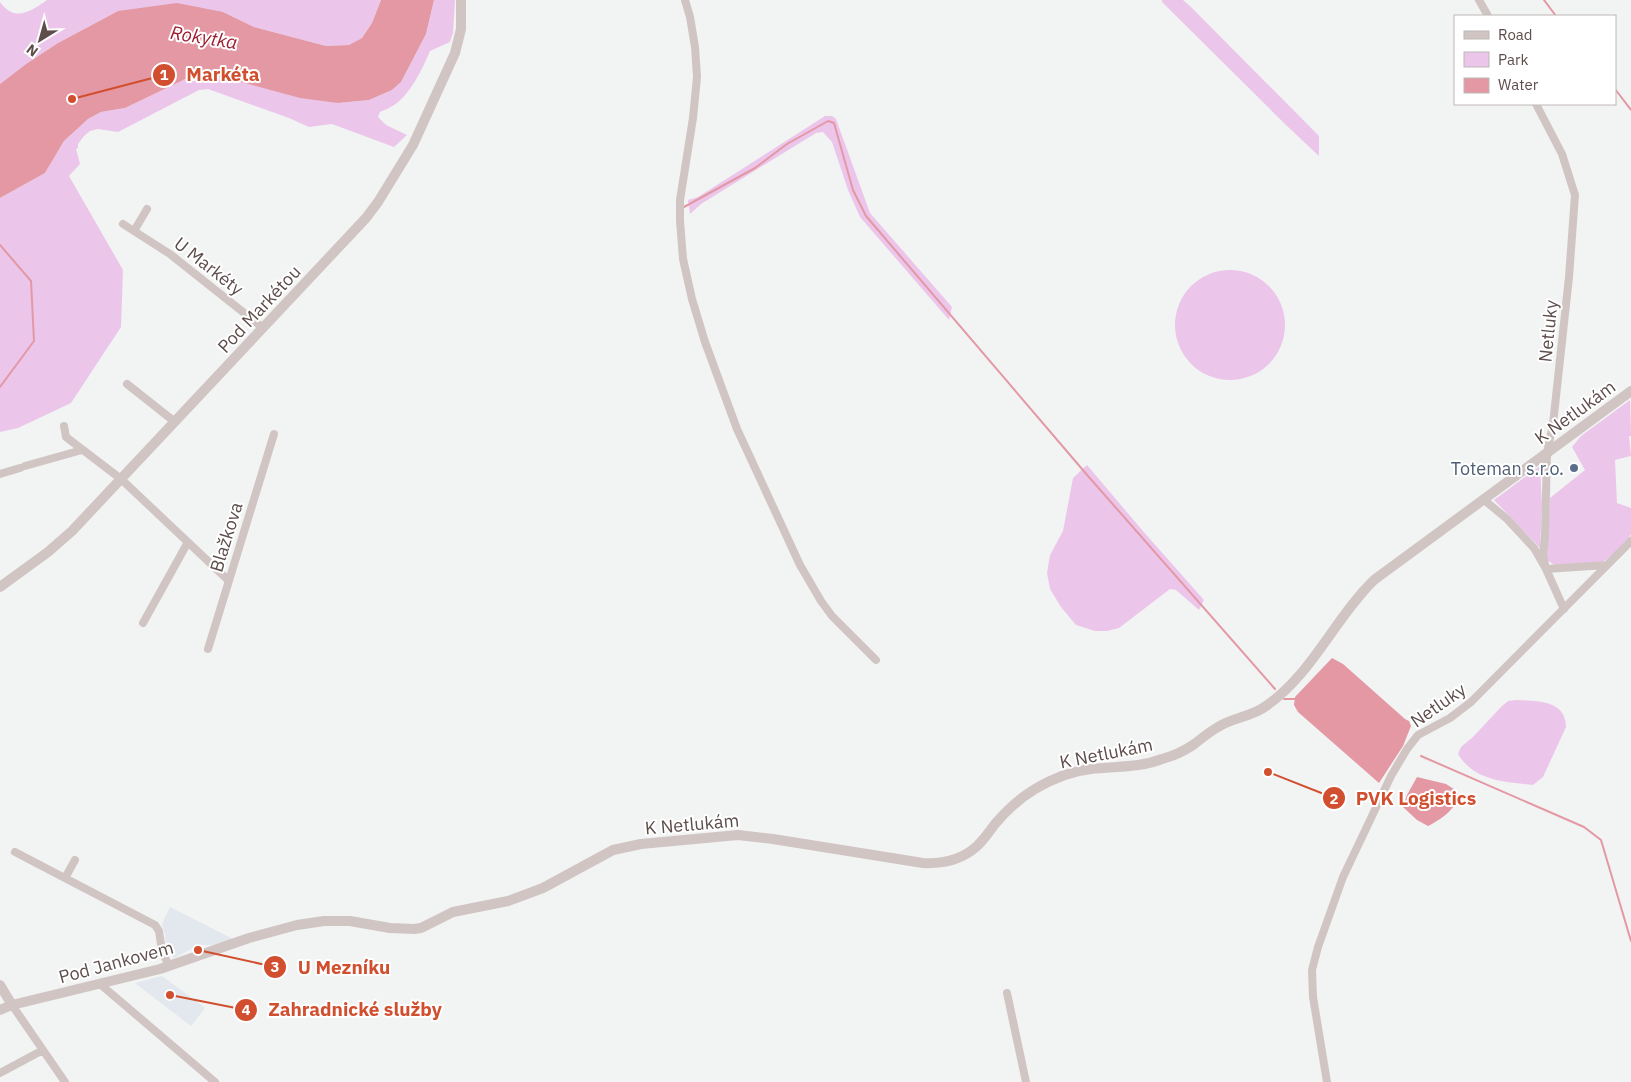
<svg xmlns="http://www.w3.org/2000/svg" width="1631" height="1082" viewBox="0 0 1631 1082" font-family="'IBM Plex Sans',sans-serif">
	<style>
		.commercial { fill: #e2e8ed }
		.green { fill: #ebc6ea }
		.water { fill: #e398a4 }
		.lines { fill: none; stroke-linecap: round; stroke-linejoin: round }
		.stream { stroke: #e398a4; stroke-width: 2 }
		.minor { stroke: #d1c5c4; stroke-width: 8 }
		.tertiary { stroke: #d1c5c4; stroke-width: 10 }
		.service-dot { fill: #5c6f8a; stroke: #fff; stroke-width: 2 }
		.labels { text-anchor: middle; dominant-baseline: central; stroke-width: 4; stroke-linejoin: round; paint-order: stroke }
		.street-label { font-size: 18px; fill: #5d4d4b; stroke: #fff }
		.service-label { font-size: 18px; fill: #4e5e75; stroke: #fff; text-anchor: end }
		.water-label { font-size: 19px; font-style: italic; fill: #9e1d31; stroke: #fff }
		.leader { fill: none; stroke: #d14e2e; stroke-width: 2 }
		.callout-dot { fill: #d14e2e; stroke: #fff; stroke-width: 2 }
		.mark-label { font-size: 15px; text-anchor: middle; font-weight: bold; fill: #fff }
		.callout-label { font-size: 19px; text-anchor: middle; font-weight: bold; fill: #d14e2e; stroke: #fff; stroke-width: 4; stroke-linejoin: round; paint-order: stroke }
	</style>
	<rect width="100%" height="100%" fill="#f2f3f3"/>
	<path class="commercial" d="M 170,907 L 233,939 L 214,945 L 199,945 L 174,958 L 166,949 L 165,935 L 162,924 Z
		M 162,976 L 205,1008 L 191,1026 L 135,983 Z"/>
	<path class="green" d="M 47,0 L 381,0 L 372,23 L 362,38 L 349,45 L 326,46 L 254,27 L 223,12 L 118,11 L 58,43 L 26,64 L 0,84 L 0,2 C 15,23 31,11 47,0 Z
		M 434,0 L 455,0 L 453,33 L 450,42 L 430,51 C 423,68 410,95 394,105 C 390,108 384,110 380,112 L 378,117 L 386,125 L 407,135 L 394,147 L 332,124 L 309,127 L 289,118 L 208,89 L 199,90 L 118,132 L 98,129 L 90,131 L 84,136 L 78,144 L 78,148 L 76,149 L 80,164 L 69,176 L 123,270 L 121,327 L 71,403 L 18,428 L 0,432 L 0,198 L 45,173 L 64,141 L 88,119 L 101,112 L 125,108 L 198,73 L 215,75 L 338,103 L 369,100 L 392,90 L 401,82 L 426,34 Z
		M 1162,0 L 1183,0 L 1190,6 L 1319,136 L 1319,156 L 1287,126 L 1162,2 Z
		M 825,116 L 832,116 L 836,119 L 870,213 L 952,307 L 949,320 L 860,217 L 848,190 L 832,142 L 823,132 L 816,133 L 701,204 L 690,214 L 688,200 L 698,197 Z
		M1175 325a55 55 0 1 1 110 0a55 55 0 1 1-110 0Z
		M 1630,400 L 1631,436 L 1629,436 L 1631,456 L 1615,460 L 1617,503 L 1631,508 L 1631,534 L 1627,541 L 1610,557 L 1603,562 L 1577,565 L 1554,565 L 1546,559 L 1550,498 L 1585,470 L 1572,447 L 1581,436 Z
		M 1087,465 L 1142,530 L 1204,600 L 1199,610 L 1176,590 L 1170,589 L 1119,628 L 1107,631 L 1095,631 L 1076,625 L 1061,607 L 1050,589 L 1047,573 L 1050,555 L 1063,531 L 1073,478 Z
		M 1540,466 L 1542,505 L 1540,548 L 1494,500 Z
		M 1517,700 C 1537,701 1566,700 1566,727 L 1543,777 L 1533,785 C 1505,782 1474,781 1458,754 L 1461,747 L 1473,737 L 1501,707 L 1508,701 Z"/>
	<path class="water" d="M 381,0 L 434,0 L 426,34 L 401,82 L 392,90 L 369,100 L 338,103 L 300,98 L 215,75 L 198,73 L 125,108 L 101,112 L 88,119 L 64,141 L 45,173 L 0,198 L 0,84 L 26,64 L 58,43 L 118,11 L 177,3 L 223,12 L 254,27 L 326,46 L 349,45 L 362,38 L 372,23 Z
		M 1332,658 L 1343,664 L 1405,719 L 1409,721 L 1411,726 L 1403,746 L 1379,783 L 1298,712 L 1294,705 L 1295,697 Z
		M 1417,777 L 1446,784 L 1457,791 C 1461,807 1440,820 1428,826 L 1417,820 L 1403,807 L 1407,795 Z"/>
	<g class="lines">
		<path class="stream" d="M 1544,0 L 1556,16
			M 1615,89 L 1631,110
			M 684,207 L 755,168 L 787,144 L 828,121 L 834,123 L 853,190 L 866,216 L 1088,476 L 1275,689
			M 0,245 L 31,281 L 34,341 L 0,387
			M 1284,699 L 1297,699
			M 1421,756 L 1584,827 L 1601,840 L 1631,941"/>
		<path class="minor" d="M 685,0 L 690,17 L 695,47 L 697,77 L 693,118 L 680,200 L 680,221 L 683,259 L 692,299 L 705,342 L 737,429 L 800,565 L 821,601 L 832,616 L 876,660
			M 1479,0 L 1488,16
			M 1536,104 L 1562,154 L 1575,195 L 1569,277 L 1553,424 L 1547,453 L 1545,536 L 1543,555 L 1546,569 L 1564,609
			M 123,224 L 170,254 L 263,328
			M 134,231 L 147,209
			M 127,384 L 175,422
			M 64,426 L 66,437 L 121,479 L 228,580
			M 25,466 L 82,450
			M 0,474 L 20,468
			M 1483,499 L 1507,519 L 1534,548 L 1546,569 L 1607,565
			M 143,623 L 188,542
			M 208,649 L 274,434
			M 15,852 L 155,925 L 159,931 L 162,951 L 169,966
			M 65,878 L 75,860
			M 100,984 L 215,1082
			M 1007,993 L 1026,1082
			M 12,1005 L 65,1082
			M 0,1073 L 43,1050
			M 1327,1082 L 1313,997 L 1312,970 L 1318,947 L 1343,877 L 1391,776 L 1407,749 L 1418,735 L 1450,718 L 1471,702 L 1631,541"/>
		<path class="tertiary" d="M 0,587 L 48,552 L 72,531 L 366,218 L 378,202 L 413,145 L 455,53 L 461,29 L 461,0
			M 0,985 L 12,1005
			M 0,1010 L 12,1005 L 160,969 L 249,938 L 297,925 L 324,921 L 350,921 L 390,928 L 414,929 L 421,928 L 453,912 L 508,901 L 543,888 L 613,850 L 641,844 L 738,835 L 773,839 L 923,863 C 941,864 961,860 976,847 C 983,841 989,832 995,824 C 1006,811 1020,798 1035,789 C 1052,779 1072,771 1091,769 C 1116,766 1139,768 1162,759 C 1173,756 1184,751 1193,745 C 1201,739 1209,732 1218,727 C 1232,718 1249,717 1263,708 C 1311,677 1334,619 1374,580 L 1631,391"/>
	</g>
	<circle class="service-dot" cx="1574" cy="468" r="5"/>
	<g class="labels">
		<g class="street-label">
			<text transform="translate(209 266) rotate(38)">U Markéty</text>
			<text transform="translate(259 309) rotate(-47)">Pod Markétou</text>
			<text transform="translate(1548 331) rotate(-84)">Netluky</text>
			<text transform="translate(1575 412) rotate(-36)">K Netlukám</text>
			<text transform="translate(226 537) rotate(-73)">Blažkova</text>
			<text transform="translate(1438 705) rotate(-35)">Netluky</text>
			<text transform="translate(1106 753) rotate(-11)">K Netlukám</text>
			<text transform="translate(692 824) rotate(-5)">K Netlukám</text>
			<text transform="translate(116 962) rotate(-15)">Pod Jankovem</text>
		</g>
		<g class="service-label">
			<text x="1564" y="468">Toteman s.r.o.</text>
		</g>
		<g class="water-label">
			<text transform="translate(204 37) rotate(9)">Rokytka</text>
		</g>
	</g>
	<path class="leader" d="M72 99L164 75M1268 772L1334 798M198 950L275 967M170 995L246 1010"/>
	<g class="callout-dot">
		<circle cx="72" cy="99" r="5"/>
		<circle cx="1268" cy="772" r="5"/>
		<circle cx="198" cy="950" r="5"/>
		<circle cx="170" cy="995" r="5"/>
		<circle cx="164" cy="75" r="12"/>
		<circle cx="1334" cy="798" r="12"/>
		<circle cx="275" cy="967" r="12"/>
		<circle cx="246" cy="1010" r="12"/>
	</g>
	<g class="mark-label">
		<text x="164" y="80">1</text>
		<text x="1334" y="804">2</text>
		<text x="275" y="972">3</text>
		<text x="246" y="1015">4</text>
	</g>
	<g class="callout-label">
		<text x="223" y="81">Markéta</text>
		<text x="1416" y="805">PVK Logistics</text>
		<text x="344" y="974">U Mezníku</text>
		<text x="355" y="1016">Zahradnické služby</text>
	</g>
	<rect x="1454" y="15" width="162" height="90" fill="#ffffff" stroke="#beb8b7"/>
	<rect x="1464" y="31" width="25" height="8" fill="#d1c5c4" stroke="#beb8b7"/>
	<text x="1498" y="40" font-size="15" fill="#5d4d4b">Road</text>
	<rect x="1464" y="52" width="25" height="15" fill="#ebc6ea" stroke="#beb8b7"/>
	<text x="1498" y="65" font-size="15" fill="#5d4d4b">Park</text>
	<rect x="1464" y="78" width="25" height="15" fill="#e398a4" stroke="#beb8b7"/>
	<text x="1498" y="90" font-size="15" fill="#5d4d4b">Water</text>
	<g transform="translate(40 40) rotate(217)" stroke="#ffffff" stroke-width="4" paint-order="stroke">
	<path d="M0-4L9 19L0 12L-9 19Z" fill="#5d4d4b"/>
	<text y="-8" font-size="14" font-weight="bold" text-anchor="middle" fill="#5d4d4b">N</text>
	</g>
</svg>
